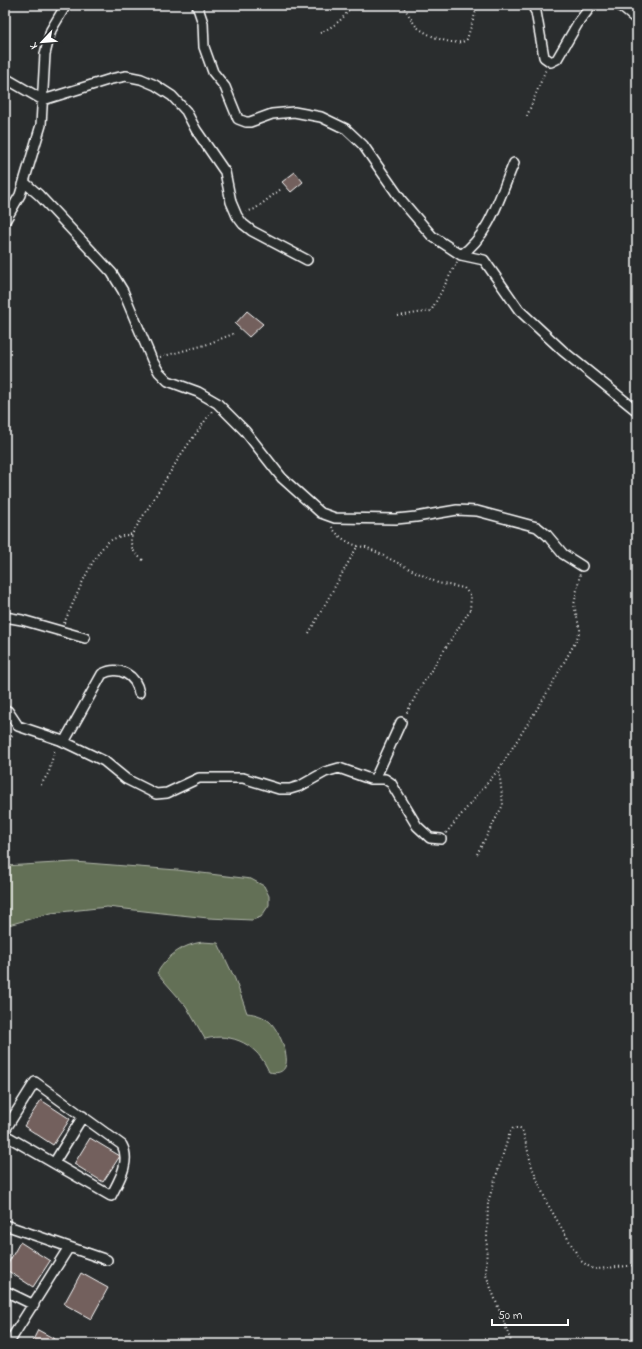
<svg xmlns="http://www.w3.org/2000/svg" width="642" height="1349" viewBox="0 0 642 1349" font-family="'Indie Flower',sans-serif">
	<style>
		.green { fill: #636f56; stroke: #b1b7aa }
		.building { fill: #73605d; stroke: #fff }
		.lines { fill: none; stroke-linecap: round; stroke-linejoin: round }
		.minor-casing { stroke: #fff; stroke-width: 12 }
		.path { stroke: #fff; stroke-width: 2; stroke-dasharray: 1 3; stroke-linecap: butt }
		.minor { stroke: #2a2d2e; stroke-width: 9 }
	</style>
	<rect width="100%" height="100%" fill="#2a2d2e"/>
	<filter id="ink" filterUnits="userSpaceOnUse"><feTurbulence type="fractalNoise" baseFrequency=".025" numOctaves="2"/><feDisplacementMap in="SourceGraphic" scale="8" xChannelSelector="R" yChannelSelector="G"/><feConvolveMatrix kernelMatrix="1 2 1 2 8 2 1 2 1" color-interpolation-filters="sRGB"/></filter>
	<g filter="url(#ink)">
		<path class="green" d="M 74,862 L 177,870 L 251,879 L 264,886 L 269,896 L 269,905 L 261,917 L 252,920 L 208,918 L 107,907 L 51,913 L 5,926 L 5,866 Z
			M 202,942 L 218,943 L 235,979 L 247,1013 C 256,1014 263,1016 270,1022 C 281,1032 301,1079 269,1072 C 258,1045 233,1032 205,1039 L 186,1006 L 157,973 C 168,955 182,945 202,942 Z"/>
		<path class="building" d="M 295,172 L 303,182 L 291,192 L 282,182 Z
			M 247,311 L 263,324 L 249,337 L 235,324 Z
			M 41,1100 L 70,1119 L 53,1145 L 24,1126 Z
			M 90,1138 L 120,1156 L 103,1182 L 74,1164 Z
			M 20,1242 L 50,1261 L 33,1287 L 5,1269 Z
			M 81,1273 L 108,1288 L 91,1319 L 64,1304 Z
			M 38,1330 L 64,1344 L 31,1344 Z"/>
		<g class="lines">
			<defs>
				<path id="minor" d="M 197,5 L 203,23 L 204,47 L 213,72 L 225,87 L 238,119 L 246,122 L 250,122 L 272,114 L 294,112 L 321,117 L 346,129 L 363,145 L 402,201 L 432,236 L 461,255 L 484,260 L 519,310 L 563,351 L 637,411
					M 532,5 L 536,12 L 544,57 L 551,62 L 557,59 L 578,23 L 592,5
					M 619,5 L 637,20
					M 5,78 L 43,100 L 111,79 L 126,76 L 141,79 L 155,85 L 172,96 L 186,111 L 196,130 L 225,172 L 231,202 L 237,216 L 243,224 L 252,231 L 307,260
					M 24,182 L 39,195 L 112,273 L 123,291 L 152,360 L 159,372 L 168,381 L 198,392 L 217,403 L 245,431 L 282,478 L 321,513 L 335,518 L 396,519 L 416,517 L 457,510 L 477,511 L 537,527 L 547,535 L 563,554 L 582,566
					M 5,221 L 20,195 L 41,125 L 45,54 L 51,30 L 66,5
					M 461,255 C 490,235 500,195 514,163
					M 5,617 L 22,620 L 85,638
					M 5,710 L 8,711 L 18,726 L 60,740 L 104,761 L 126,779 L 156,794 L 167,793 L 199,778 L 243,778 L 279,789 L 290,789 L 300,786 L 325,772 L 339,768 L 370,779 L 385,779 L 391,783 L 417,826 L 430,838 L 441,839
					M 64,742 L 102,674 C 119,665 136,675 139,693
					M 375,779 L 401,722
					M 5,1130 L 35,1082 L 122,1145 C 131,1162 119,1180 111,1196 L 5,1135
					M 54,1163 L 83,1116
					M 5,1225 L 107,1260
					M 5,1291 L 34,1305
					M 8,1344 L 69,1247"/>
			</defs>
			<use href="#minor" class="minor-casing"/>
			<path class="path" d="M 402,5 C 407,11 411,20 416,26 C 425,35 458,49 467,39 L 478,5
				M 320,33 C 334,26 345,19 351,5
				M 527,116 L 546,69
				M 246,212 L 255,209 L 281,189
				M 398,316 L 431,311 L 457,262
				M 160,357 L 205,345 L 233,334
				M 332,527 C 338,538 354,547 366,547 L 438,583 L 464,588 L 471,596 L 470,610 L 420,688 L 406,714
				M 143,560 C 133,553 129,546 132,534 L 182,453 L 212,411
				M 64,623 C 74,602 91,558 106,544 C 113,537 123,536 132,534
				M 309,633 L 357,547
				M 5,746 L 13,734
				M 41,785 L 49,772 L 55,748
				M 446,833 L 499,769 L 544,698 L 576,641 L 580,630 L 574,605 L 580,574
				M 477,854 L 503,805 L 499,769
				M 512,1344 L 486,1275 L 488,1202 L 510,1132 L 513,1128 L 520,1128 L 523,1132 L 532,1167 L 547,1203 L 581,1261 L 591,1268 L 597,1269 L 637,1265"/>
			<use href="#minor" class="minor"/>
		</g>
	</g>
	<rect width="642" height="1349" fill="none" stroke="#2a2d2e" stroke-width="20"/>
	<rect x="10" y="10" width="622" height="1329" fill="none" stroke="#fff" stroke-width="1.5" filter="url(#ink)"/>
	<g transform="translate(42 42) rotate(244)" stroke="#2a2d2e" stroke-width="3" paint-order="stroke">
	<path d="M0-3L7 15L0 10L-7 15Z" fill="#ffffff"/>
	<text y="-6" font-size="11" font-weight="bold" text-anchor="middle" fill="#ffffff">K</text>
	</g>
	<path d="M492 1319v6h76v-6" fill="none" stroke="#ffffff" stroke-width="2"/>
	<text x="498" y="1319" font-size="12" fill="#ffffff" stroke="#2a2d2e" stroke-width="3" paint-order="stroke">50 m</text>
</svg>
